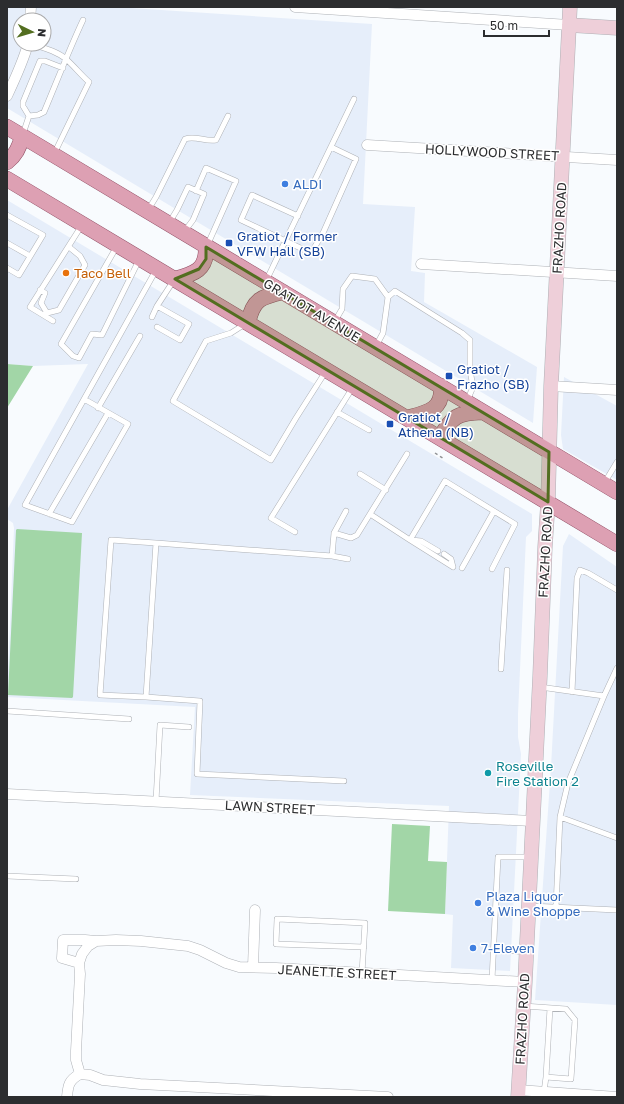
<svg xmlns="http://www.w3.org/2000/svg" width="624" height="1104" viewBox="0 0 624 1104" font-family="'Golos Text',sans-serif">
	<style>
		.built { fill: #e6eefa; fill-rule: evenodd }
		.green { fill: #a2d6a7 }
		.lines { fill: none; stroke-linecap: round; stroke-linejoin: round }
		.lane-casing { stroke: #aeb1b6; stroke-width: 6 }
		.street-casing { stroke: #aeb1b6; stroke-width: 11 }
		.secondary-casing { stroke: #aeb1b6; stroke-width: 15 }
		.primary-casing { stroke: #904e64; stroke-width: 16 }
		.path { stroke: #919395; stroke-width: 1.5; stroke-dasharray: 3 3; stroke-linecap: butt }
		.lane { stroke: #fff; stroke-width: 5 }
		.street { stroke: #fff; stroke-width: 10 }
		.secondary { stroke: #eecfd9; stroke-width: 14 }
		.primary { stroke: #dda0b3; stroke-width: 15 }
		.marked { fill: #536e20; fill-opacity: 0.2; stroke: #536e20; stroke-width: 3; stroke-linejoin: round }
		.shop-dot { fill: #3f7fe0; stroke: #fff; stroke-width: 1.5 }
		.transit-dot { fill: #1a4fb4; stroke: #fff; stroke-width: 1.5 }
		.food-dot { fill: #e8710a; stroke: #fff; stroke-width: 1.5 }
		.culture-dot { fill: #0f9aa8; stroke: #fff; stroke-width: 1.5 }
		.labels { text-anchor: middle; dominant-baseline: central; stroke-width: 3; stroke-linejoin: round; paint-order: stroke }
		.street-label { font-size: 13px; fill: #2c2d2f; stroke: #fff }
		.shop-label { font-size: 13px; fill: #366cbe; stroke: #fff; text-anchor: start }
		.transit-label { font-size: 13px; fill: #164399; stroke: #fff; text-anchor: start }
		.food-label { font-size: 13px; fill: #c56008; stroke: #fff; text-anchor: start }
		.culture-label { font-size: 13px; fill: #0d838f; stroke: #fff; text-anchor: start }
	</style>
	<rect width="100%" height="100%" fill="#f8fbfe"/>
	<path class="built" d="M 7,7 L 116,7 L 372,24 L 363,204 L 415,207 L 411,271 L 425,273 L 424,302 L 537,367 L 533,423 L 7,108 ZM 20,20 L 44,20 L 44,44 L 20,44 Z
		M 7,200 L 532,514 L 532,531 L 526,537 L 518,714 L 518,737 L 521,754 L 510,971 L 451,968 L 453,915 L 445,914 L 449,806 L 190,795 L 195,707 L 7,697 L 14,528 L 13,523 L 7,519 L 7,510 L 88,364 L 33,366 L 7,364 Z
		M 564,377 L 617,406 L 617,480 L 563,449 L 561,435 Z
		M 569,534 L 617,567 L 617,1005 L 535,1000 L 551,767 L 563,546 Z"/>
	<path class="green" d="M 7,364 L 33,366 L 7,408 Z
		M 17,529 L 82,533 L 73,697 L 72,698 L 8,695 L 16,530 Z
		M 392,824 L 430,826 L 428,861 L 447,862 L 445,914 L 388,911 Z"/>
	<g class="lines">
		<defs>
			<path id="lane" d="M 30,44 C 42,47 57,51 66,59 C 74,66 81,75 89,82 L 54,154
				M 29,116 L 38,115 L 44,112 C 57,81 69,50 83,20
				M 29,116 L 23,106 L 23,102 L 40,61 L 45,61 L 63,68
				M 23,134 L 29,116
				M 196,191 L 206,168 L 236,181 L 207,246
				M 148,210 L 156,197 L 185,139 C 195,135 205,142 216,140 L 228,116
				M 7,215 L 43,235 L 19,275 L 7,268
				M 298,216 L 252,195 L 241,220 L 311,253 L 323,233 L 356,159 L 331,147
				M 169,223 L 177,210 L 188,187 L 204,194 L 193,220 L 184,232
				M 7,243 L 30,256
				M 117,246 L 61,344 L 73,356 L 79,358 L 92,334 L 102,335 L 139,260
				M 266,281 L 354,99
				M 40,290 L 45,293 L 41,303 L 47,313 L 59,310 L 85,265 L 80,256 L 69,247
				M 152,317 L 157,306
				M 53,321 L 30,307 L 82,225
				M 335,321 L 342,309 L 343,289 L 352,276 L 375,279 L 388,297
				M 245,324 L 231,333 L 206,341 L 173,401 L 271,460 L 296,418 L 326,371
				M 157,327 L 180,340 L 189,324 L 157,306 L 174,280
				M 376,346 L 383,333 L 388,297 L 395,291 L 462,333 L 470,340 L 470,370 L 473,387 L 467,401
				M 84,399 L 128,424 L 72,522 L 25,505 L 156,270
				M 98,408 L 140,336
				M 337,412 L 369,430
				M 360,474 L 386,490
				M 605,482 L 617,462
				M 49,514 L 108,413
				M 370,514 L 410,540 L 445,481 L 515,524 L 492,569
				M 295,532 L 271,518 L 353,387
				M 334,533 L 346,511
				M 410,540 L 453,567
				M 411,540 L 421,541 L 438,551
				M 444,554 L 451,559 L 453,567
				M 332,556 L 334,533 L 351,538 L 357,535 L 407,454
				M 462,568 L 494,511
				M 501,669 L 507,570
				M 540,687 L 604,696 L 568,783 L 560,817 L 556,907
				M 572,692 L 577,578 L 580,570 L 588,573 L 617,590
				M 604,696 L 617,668
				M 146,697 L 100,695 L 111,540 L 156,543
				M 7,711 L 129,719
				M 344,781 L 197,774 L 200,701 L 146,697 L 156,543 L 332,556 L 348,559
				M 156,801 L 160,725 L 189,727
				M 560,817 L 617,838
				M 7,876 L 76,879
				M 530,906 L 617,910
				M 493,949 L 526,952
				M 362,973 L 365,923 L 277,919 L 276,944 L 364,947
				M 492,980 L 498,857 L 530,857
				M 524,1006 L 566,1009 L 575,1020 L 571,1079 L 546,1077 L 544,1092
				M 546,1077 L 550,1008"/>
			<path id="street" d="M 295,7 L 569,25
				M 30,20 L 31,7
				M 7,96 C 15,79 23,62 28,44
				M 367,145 L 617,160
				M 421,264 L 617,276
				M 551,386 L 617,390
				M 7,794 L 532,821
				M 79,963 L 62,958 L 63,940 L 85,940 L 96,941
				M 253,967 L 255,910
				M 80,1074 L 76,1060 L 76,1051 L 80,974 L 79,963 L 82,954 L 88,946 L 96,941 L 116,940 L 141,941 L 188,946 L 200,950 L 226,963 L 239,967 L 276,968 L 525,982
				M 80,1074 L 90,1075 L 103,1080 L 140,1084 L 388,1097
				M 518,1090 L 617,1097
				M 67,1097 C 68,1085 69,1080 80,1074"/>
			<path id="secondary" d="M 569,25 L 617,28
				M 518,1097 L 525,982 L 540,676 L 545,547 L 548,502 L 551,386 L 570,7"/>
			<path id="primary" d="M 7,127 L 617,492
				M 7,162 C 16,155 20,147 22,136
				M 7,179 L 617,544
				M 175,279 C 194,274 207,270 206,247
				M 248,323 C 253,299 261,297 283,292
				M 407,418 C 426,413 444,410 441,386
				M 440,438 C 452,416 457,413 482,412"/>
		</defs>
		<use href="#lane" class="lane-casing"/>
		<use href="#street" class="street-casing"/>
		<use href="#secondary" class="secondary-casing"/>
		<use href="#primary" class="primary-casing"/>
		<path class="path" d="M 435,453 L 444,459"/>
		<use href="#lane" class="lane"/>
		<use href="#street" class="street"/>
		<use href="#secondary" class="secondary"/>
		<use href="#primary" class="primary"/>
	</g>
	<path class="marked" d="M 206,247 L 549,452 L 548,502 L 175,279 L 199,269 L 206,259 Z"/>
	<g class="shop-dot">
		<circle cx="285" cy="184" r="4"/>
		<circle cx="478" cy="903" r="4"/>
		<circle cx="473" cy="948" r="4"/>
	</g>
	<g class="transit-dot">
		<rect x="225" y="239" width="8" height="8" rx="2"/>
		<rect x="445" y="372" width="8" height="8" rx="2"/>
		<rect x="386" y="420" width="8" height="8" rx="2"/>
	</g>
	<circle class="food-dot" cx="66" cy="273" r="4"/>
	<circle class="culture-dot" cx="488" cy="773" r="4"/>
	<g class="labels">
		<g class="street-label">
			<text transform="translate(492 152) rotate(3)">HOLLYWOOD STREET</text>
			<text transform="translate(559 228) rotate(-87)">FRAZHO ROAD</text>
			<text transform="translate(312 310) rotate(31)">GRATIOT AVENUE</text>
			<text transform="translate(545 552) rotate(-87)">FRAZHO ROAD</text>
			<text transform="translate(270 807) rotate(3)">LAWN STREET</text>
			<text transform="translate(337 972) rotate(3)">JEANETTE STREET</text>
			<text transform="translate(522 1019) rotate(-87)">FRAZHO ROAD</text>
		</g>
		<g class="shop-label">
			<text x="293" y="184">ALDI</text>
			<text x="486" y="896">Plaza Liquor<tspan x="486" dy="15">&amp; Wine Shoppe</tspan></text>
			<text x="481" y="948">7-Eleven</text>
		</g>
		<g class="transit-label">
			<text x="237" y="236">Gratiot / Former<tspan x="237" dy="15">VFW Hall (SB)</tspan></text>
			<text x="457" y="369">Gratiot /<tspan x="457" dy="15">Frazho (SB)</tspan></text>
			<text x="398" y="417">Gratiot /<tspan x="398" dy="15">Athena (NB)</tspan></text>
		</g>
		<g class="food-label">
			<text x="74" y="273">Taco Bell</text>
		</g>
		<g class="culture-label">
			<text x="496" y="766">Roseville<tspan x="496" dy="15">Fire Station 2</tspan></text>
		</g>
	</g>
	<rect width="624" height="1104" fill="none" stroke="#2c2d2f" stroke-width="16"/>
	<g transform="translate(32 32) rotate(95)"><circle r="19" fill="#ffffff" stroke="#ababac"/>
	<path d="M0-3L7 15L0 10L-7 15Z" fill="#536e20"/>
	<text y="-6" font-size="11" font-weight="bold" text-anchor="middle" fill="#2c2d2f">N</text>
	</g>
	<path d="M484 30v6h65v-6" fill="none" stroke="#2c2d2f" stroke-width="2"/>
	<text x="490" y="30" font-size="12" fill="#2c2d2f" stroke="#ffffff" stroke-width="3" paint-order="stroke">50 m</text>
</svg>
